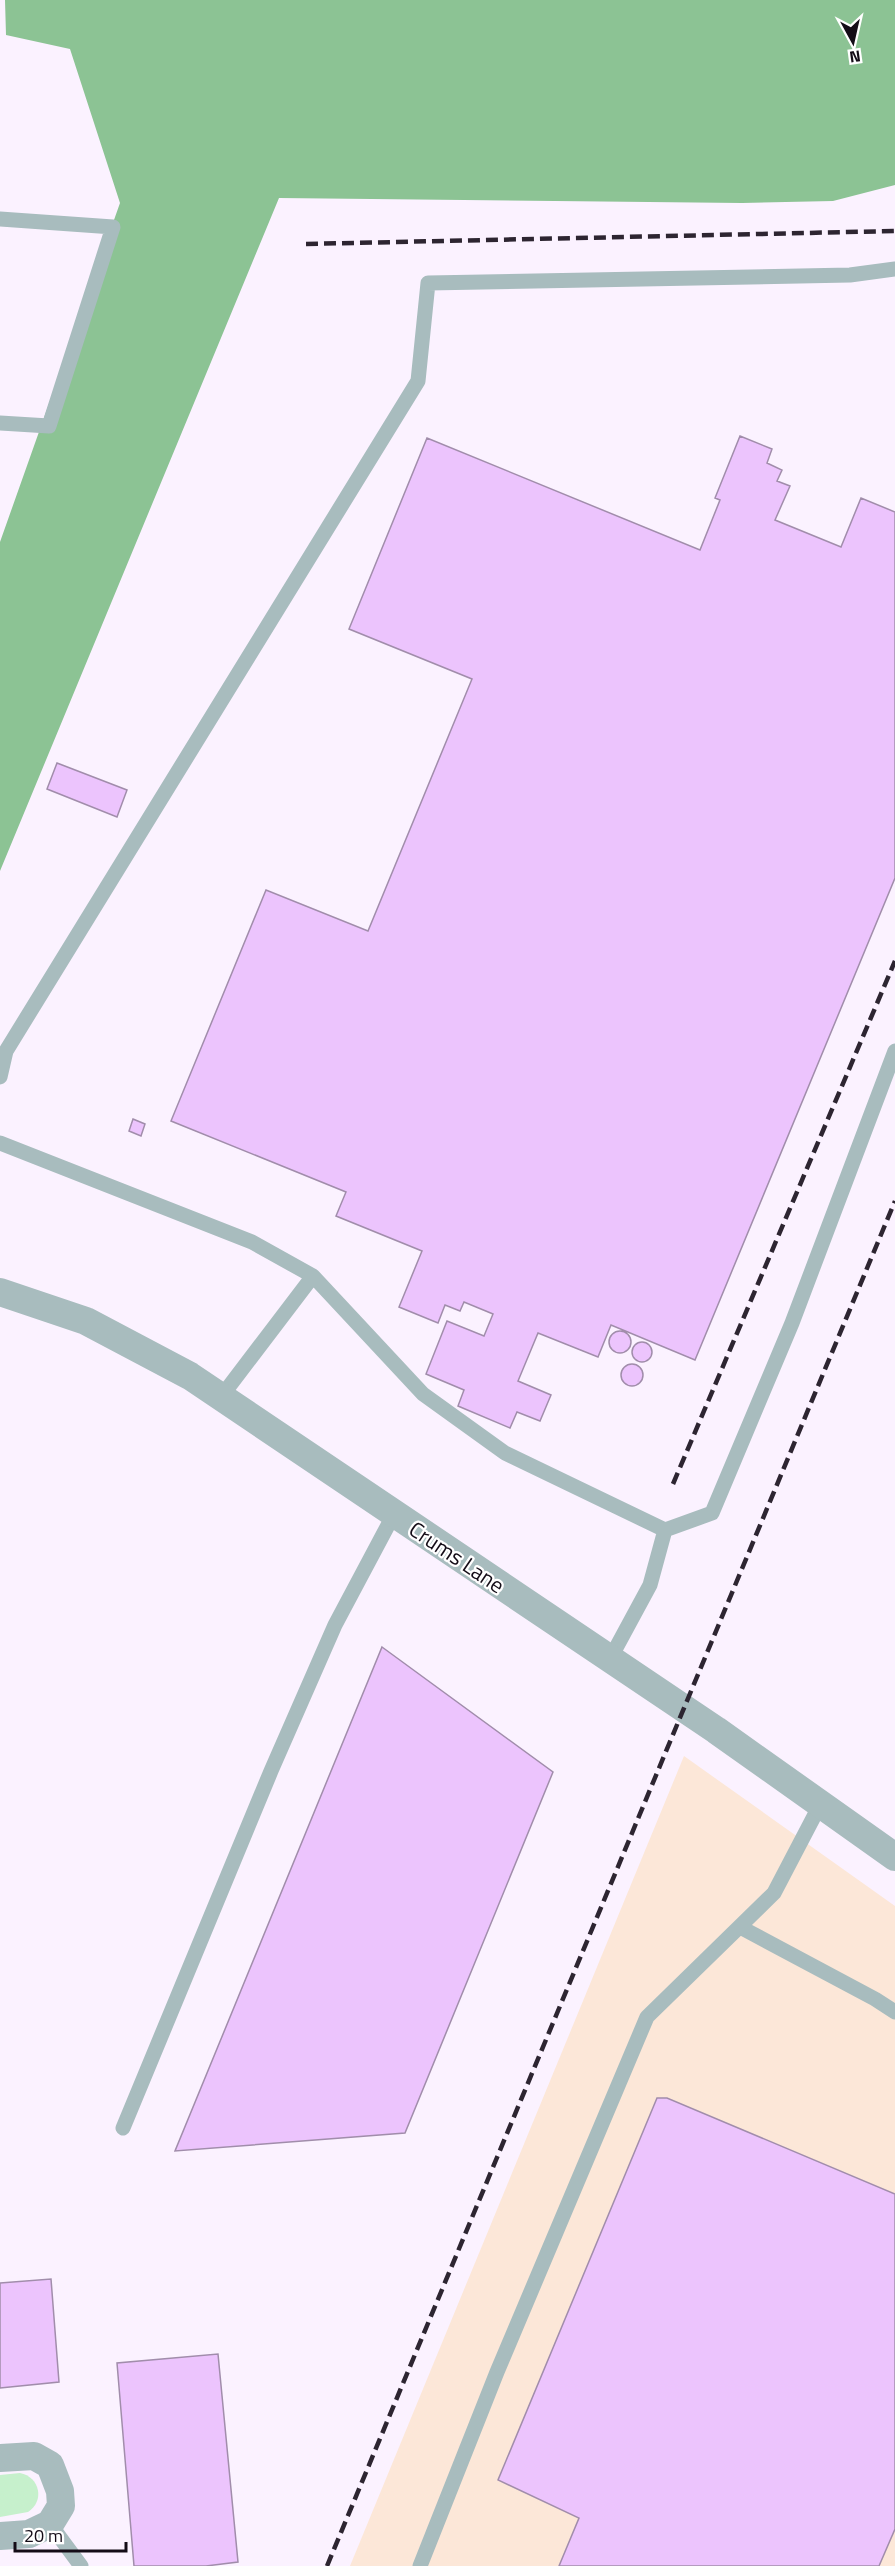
<svg xmlns="http://www.w3.org/2000/svg" width="895" height="2566" viewBox="0 0 895 2566" font-family="'Titillium Web',sans-serif">
	<style>
		.commercial { fill: #fce7d8 }
		.green { fill: #c6f0cc }
		.forest { fill: #8cc394 }
		.building { fill: #ecc4fd; stroke: #a18dab; stroke-width: 1.5 }
		.lines { fill: none; stroke-linecap: round; stroke-linejoin: round }
		.service { stroke: #a8bcbe; stroke-width: 15 }
		.minor { stroke: #a8bcbe; stroke-width: 28 }
		.rail { stroke: #2d2531; stroke-width: 4.5; stroke-dasharray: 12 6; stroke-linecap: butt }
		.labels { text-anchor: middle; dominant-baseline: central; stroke-width: 4.5; stroke-linejoin: round; paint-order: stroke }
		.street-label { font-size: 22px; fill: #140c17; stroke: #fff }
	</style>
	<rect width="100%" height="100%" fill="#fbf2ff"/>
	<path class="commercial" d="M 684,1756 L 895,1906 L 895,2566 L 350,2566 Z"/>
	<path class="green" d="M 20,2473 C 40,2477 45,2501 28,2512 L 0,2517 L 0,2475 Z"/>
	<path class="forest" d="M 5,0 L 895,0 L 895,185 L 833,201 L 742,203 L 279,198 L 0,871 L 0,542 L 120,203 L 70,49 L 6,35 Z"/>
	<path class="building" d="M 740,436 L 772,449 L 767,463 L 782,470 L 777,481 L 790,486 L 775,520 L 841,547 L 861,498 L 895,512 L 895,878 L 695,1360 L 611,1325 L 598,1357 L 538,1333 L 518,1381 L 551,1395 L 540,1421 L 517,1412 L 510,1428 L 458,1406 L 464,1390 L 426,1374 L 447,1321 L 484,1336 L 493,1314 L 464,1302 L 460,1311 L 445,1305 L 438,1323 L 399,1307 L 422,1251 L 336,1216 L 346,1192 L 171,1121 L 266,890 L 368,931 L 472,679 L 349,629 L 427,438 L 700,550 L 720,500 L 715,498 Z
		M 57,763 L 127,790 L 117,817 L 47,789 Z
		M 133,1119 L 145,1124 L 141,1136 L 129,1131 Z
		M609 1342a11 11 0 1 1 22 0a11 11 0 1 1-22 0Z
		M632 1352a10 10 0 1 1 20 0a10 10 0 1 1-20 0Z
		M621 1375a11 11 0 1 1 22 0a11 11 0 1 1-22 0Z
		M 382,1647 L 553,1772 L 405,2133 L 175,2151 Z
		M 657,2098 L 667,2098 L 895,2194 L 895,2529 L 879,2566 L 559,2566 L 579,2518 L 498,2480 Z
		M 51,2279 L 59,2382 L 0,2388 L 0,2283 Z
		M 218,2354 L 238,2562 L 206,2566 L 134,2566 L 117,2363 Z"/>
	<g class="lines">
		<path class="service" d="M 0,219 L 113,227 L 49,426 L 0,423
			M 0,1077 L 6,1051 L 418,381 L 428,283 L 850,275 L 895,269
			M 0,1143 L 252,1242 L 313,1276 L 221,1397
			M 313,1276 L 423,1394 L 505,1453 L 665,1530 L 712,1513 L 792,1323 L 895,1051
			M 610,1659 L 650,1585 L 665,1530
			M 740,1927 L 875,1999 L 895,2012
			M 123,2128 L 271,1771 L 335,1625 L 394,1514
			M 50,2524 L 81,2566
			M 420,2566 L 497,2372 L 647,2017 L 774,1893 L 820,1805"/>
		<path class="minor" d="M 0,1292 L 86,1321 L 190,1376 L 716,1730 L 895,1857
			M 0,2458 L 34,2456 L 50,2465 L 60,2491 L 61,2506 L 50,2524 L 29,2534 L 0,2536"/>
		<path class="rail" d="M 306,244 L 895,231
			M 673,1484 L 895,961
			M 327,2566 L 895,1201"/>
	</g>
	<g class="labels">
		<g class="street-label">
			<text transform="translate(457 1557) rotate(34)">Crums Lane</text>
		</g>
	</g>
	<g transform="translate(853 42) rotate(172)" stroke="#ffffff" stroke-width="4.5" paint-order="stroke">
	<path d="M0-4.5L10 22L0 15L-10 22Z" fill="#140c17"/>
	<text y="-9" font-size="16" font-weight="bold" text-anchor="middle" fill="#140c17">N</text>
	</g>
	<path d="M15 2542v9h111v-9" fill="none" stroke="#140c17" stroke-width="3"/>
	<text x="24" y="2542" font-size="18" fill="#140c17" stroke="#ffffff" stroke-width="4.5" paint-order="stroke">20 m</text>
</svg>
